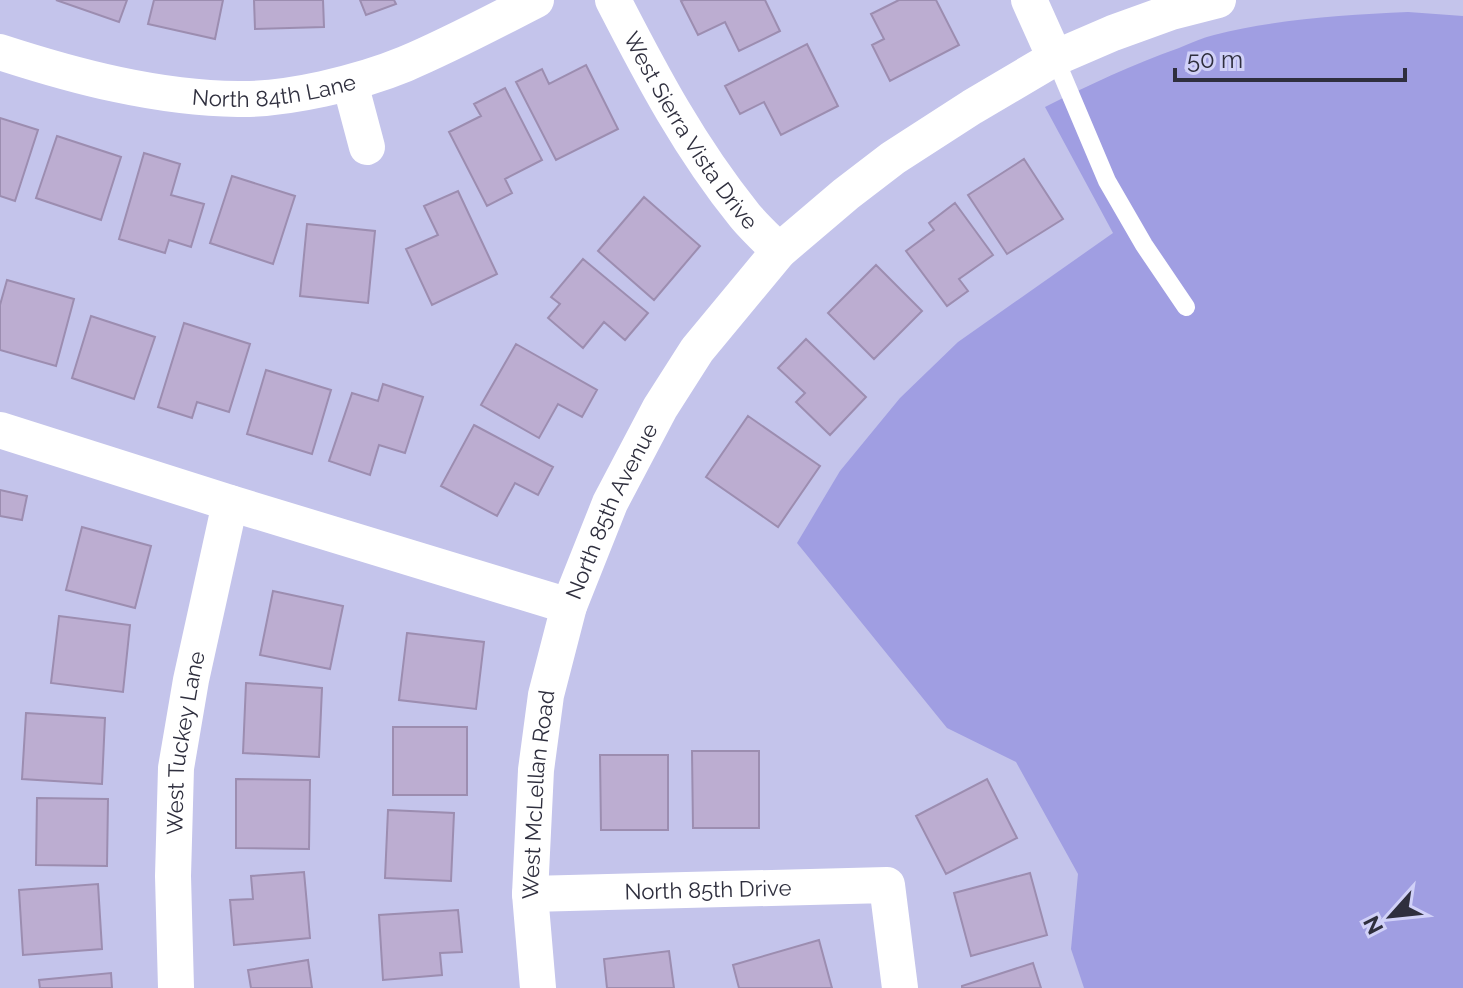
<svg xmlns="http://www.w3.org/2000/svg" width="1463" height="988" viewBox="0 0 1463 988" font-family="Raleway,sans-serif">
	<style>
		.green { fill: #a09ee2 }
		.building { fill: #bcadd1; stroke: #9c8db0; stroke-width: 2 }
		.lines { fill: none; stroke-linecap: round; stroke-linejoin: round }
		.lane { stroke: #fff; stroke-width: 18 }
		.street { stroke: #fff; stroke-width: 36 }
		.labels { text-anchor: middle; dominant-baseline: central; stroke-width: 8; stroke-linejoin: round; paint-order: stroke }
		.street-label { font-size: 22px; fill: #2f2f3e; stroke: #d1d1f8 }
	</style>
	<rect width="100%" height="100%" fill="#c4c4eb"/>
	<path class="green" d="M 1408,12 L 1463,16 L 1463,988 L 1084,988 L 1071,949 L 1078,874 L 1016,762 L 947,728 L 797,543 L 840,471 L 900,398 L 958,342 L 1113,233 L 1045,107 C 1089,85 1133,64 1179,48 C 1191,43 1202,38 1214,35 C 1277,19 1343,15 1408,12 Z"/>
	<path class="building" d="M 56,0 L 127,0 L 119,22 Z
		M 154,0 L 223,0 L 215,39 L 148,24 Z
		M 254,0 L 323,0 L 324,27 L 255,29 Z
		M 360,0 L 394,0 L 396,4 L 366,15 Z
		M 684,0 L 765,0 L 780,31 L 739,51 L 725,22 L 698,35 L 681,1 Z
		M 899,0 L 936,0 L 959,45 L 890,81 L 872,45 L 884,39 L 871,14 Z
		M 807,44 L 838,106 L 781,135 L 764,102 L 740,114 L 725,86 Z
		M 586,65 L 618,129 L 556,160 L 516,82 L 542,69 L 549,84 Z
		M 505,88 L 542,160 L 505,179 L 512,193 L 487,206 L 449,132 L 481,116 L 474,104 Z
		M 0,118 L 38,130 L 15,201 L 0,196 Z
		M 57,136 L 121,157 L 101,220 L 36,198 Z
		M 144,153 L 180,164 L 171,195 L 204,204 L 191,247 L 169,240 L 165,253 L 119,239 Z
		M 1024,159 L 1063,219 L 1007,254 L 968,195 Z
		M 232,176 L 295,196 L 273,264 L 210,243 Z
		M 458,191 L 497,274 L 432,305 L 406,249 L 438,235 L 424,206 Z
		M 644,197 L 700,246 L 654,300 L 598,251 Z
		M 955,203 L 993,255 L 959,279 L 968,291 L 947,306 L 906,251 L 934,230 L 929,223 Z
		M 307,224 L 375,231 L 368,303 L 300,296 Z
		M 583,259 L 648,313 L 625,340 L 604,322 L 583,348 L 548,318 L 560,304 L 551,297 Z
		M 876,265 L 922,311 L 874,359 L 828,313 Z
		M 7,280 L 74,299 L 56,366 L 0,350 L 0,305 Z
		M 91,316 L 155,337 L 134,399 L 72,378 Z
		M 184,323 L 250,344 L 229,412 L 197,402 L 192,418 L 158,407 Z
		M 806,339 L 866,397 L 830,435 L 796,402 L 805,393 L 778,368 Z
		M 516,344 L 597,390 L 582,417 L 558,404 L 539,438 L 481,405 Z
		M 266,370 L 331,390 L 312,454 L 247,434 Z
		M 383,384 L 423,397 L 405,453 L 379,445 L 370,475 L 329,461 L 352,393 L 378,401 Z
		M 748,416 L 820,466 L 778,527 L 706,477 Z
		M 474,425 L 553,467 L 538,495 L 515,483 L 497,516 L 441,486 Z
		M 0,490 L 27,496 L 22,520 L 0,516 Z
		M 82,527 L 151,546 L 135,608 L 66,590 Z
		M 273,591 L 343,606 L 330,669 L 260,655 Z
		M 59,616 L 130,625 L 123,692 L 51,683 Z
		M 407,633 L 484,642 L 476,709 L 399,700 Z
		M 246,683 L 322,688 L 319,757 L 243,753 Z
		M 26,713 L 105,718 L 102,784 L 22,779 Z
		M 393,727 L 467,727 L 467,795 L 393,795 Z
		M 692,751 L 759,751 L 759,828 L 693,828 Z
		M 600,755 L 668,755 L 668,830 L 601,830 Z
		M 236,779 L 310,780 L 309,849 L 236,848 Z
		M 987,779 L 1017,838 L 946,874 L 916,816 Z
		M 37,798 L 108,799 L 107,866 L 36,865 Z
		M 388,810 L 454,813 L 451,881 L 385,878 Z
		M 304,872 L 310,938 L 234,945 L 230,900 L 253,899 L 251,876 Z
		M 1030,873 L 1047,935 L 971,956 L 954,893 Z
		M 98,884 L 102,949 L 23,955 L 19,890 Z
		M 458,910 L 462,952 L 440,953 L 442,975 L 383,980 L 379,915 Z
		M 819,940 L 832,988 L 739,988 L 733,965 Z
		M 669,951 L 674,988 L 607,988 L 604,959 Z
		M 308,960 L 312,988 L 251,988 L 248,970 Z
		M 1033,963 L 1041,988 L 962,988 L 962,986 Z
		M 111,973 L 112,988 L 40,988 L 39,980 Z"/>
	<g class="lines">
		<path class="lane" d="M 1055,58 L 1107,181 L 1144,245 L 1186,307"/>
		<g class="street">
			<path id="s1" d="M 613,0 C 652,76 690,148 745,216 C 755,228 768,240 779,251"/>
			<path d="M 1029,0 L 1055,58"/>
			<path id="s2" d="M 0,52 C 77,77 157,98 238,99 C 287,100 359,83 405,64 C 450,45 493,22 536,0"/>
			<path d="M 350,83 L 367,147"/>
			<path d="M 0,430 L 230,503 L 569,606"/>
			<path id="s3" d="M 530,894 L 887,885 L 900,988"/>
			<path id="s4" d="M 176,988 L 173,876 L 176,768 L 191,680 L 230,503"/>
			<path id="s5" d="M 538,988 L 530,894 L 536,770 L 546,695 L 569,606 L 610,503 L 660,408 L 697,350 L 779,251 L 846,194 L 893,158 L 972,107 L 1055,58 L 1113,33 L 1171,12 L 1218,0"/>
		</g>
	</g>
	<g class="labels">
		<g class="street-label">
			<text stroke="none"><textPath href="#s2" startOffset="280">North 84th Lane</textPath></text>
			<text stroke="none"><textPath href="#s1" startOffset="152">West Sierra Vista Drive</textPath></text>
			<text stroke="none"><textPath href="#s5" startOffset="490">North 85th Avenue</textPath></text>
			<text stroke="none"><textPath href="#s4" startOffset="246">West Tuckey Lane</textPath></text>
			<text stroke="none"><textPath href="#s5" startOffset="194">West McLellan Road</textPath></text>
			<text stroke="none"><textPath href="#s3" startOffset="178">North 85th Drive</textPath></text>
		</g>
	</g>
	<g transform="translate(1391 916) rotate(243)" stroke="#d1d1f8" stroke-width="6" paint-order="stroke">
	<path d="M0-6L14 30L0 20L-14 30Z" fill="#2f2f3e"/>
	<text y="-12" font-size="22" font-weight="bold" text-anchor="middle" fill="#2f2f3e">N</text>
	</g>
	<path d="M1175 68v12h230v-12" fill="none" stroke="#2f2f3e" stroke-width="4"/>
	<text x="1187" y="68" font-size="24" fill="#2f2f3e" stroke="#d1d1f8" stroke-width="6" paint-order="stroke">50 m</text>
</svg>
